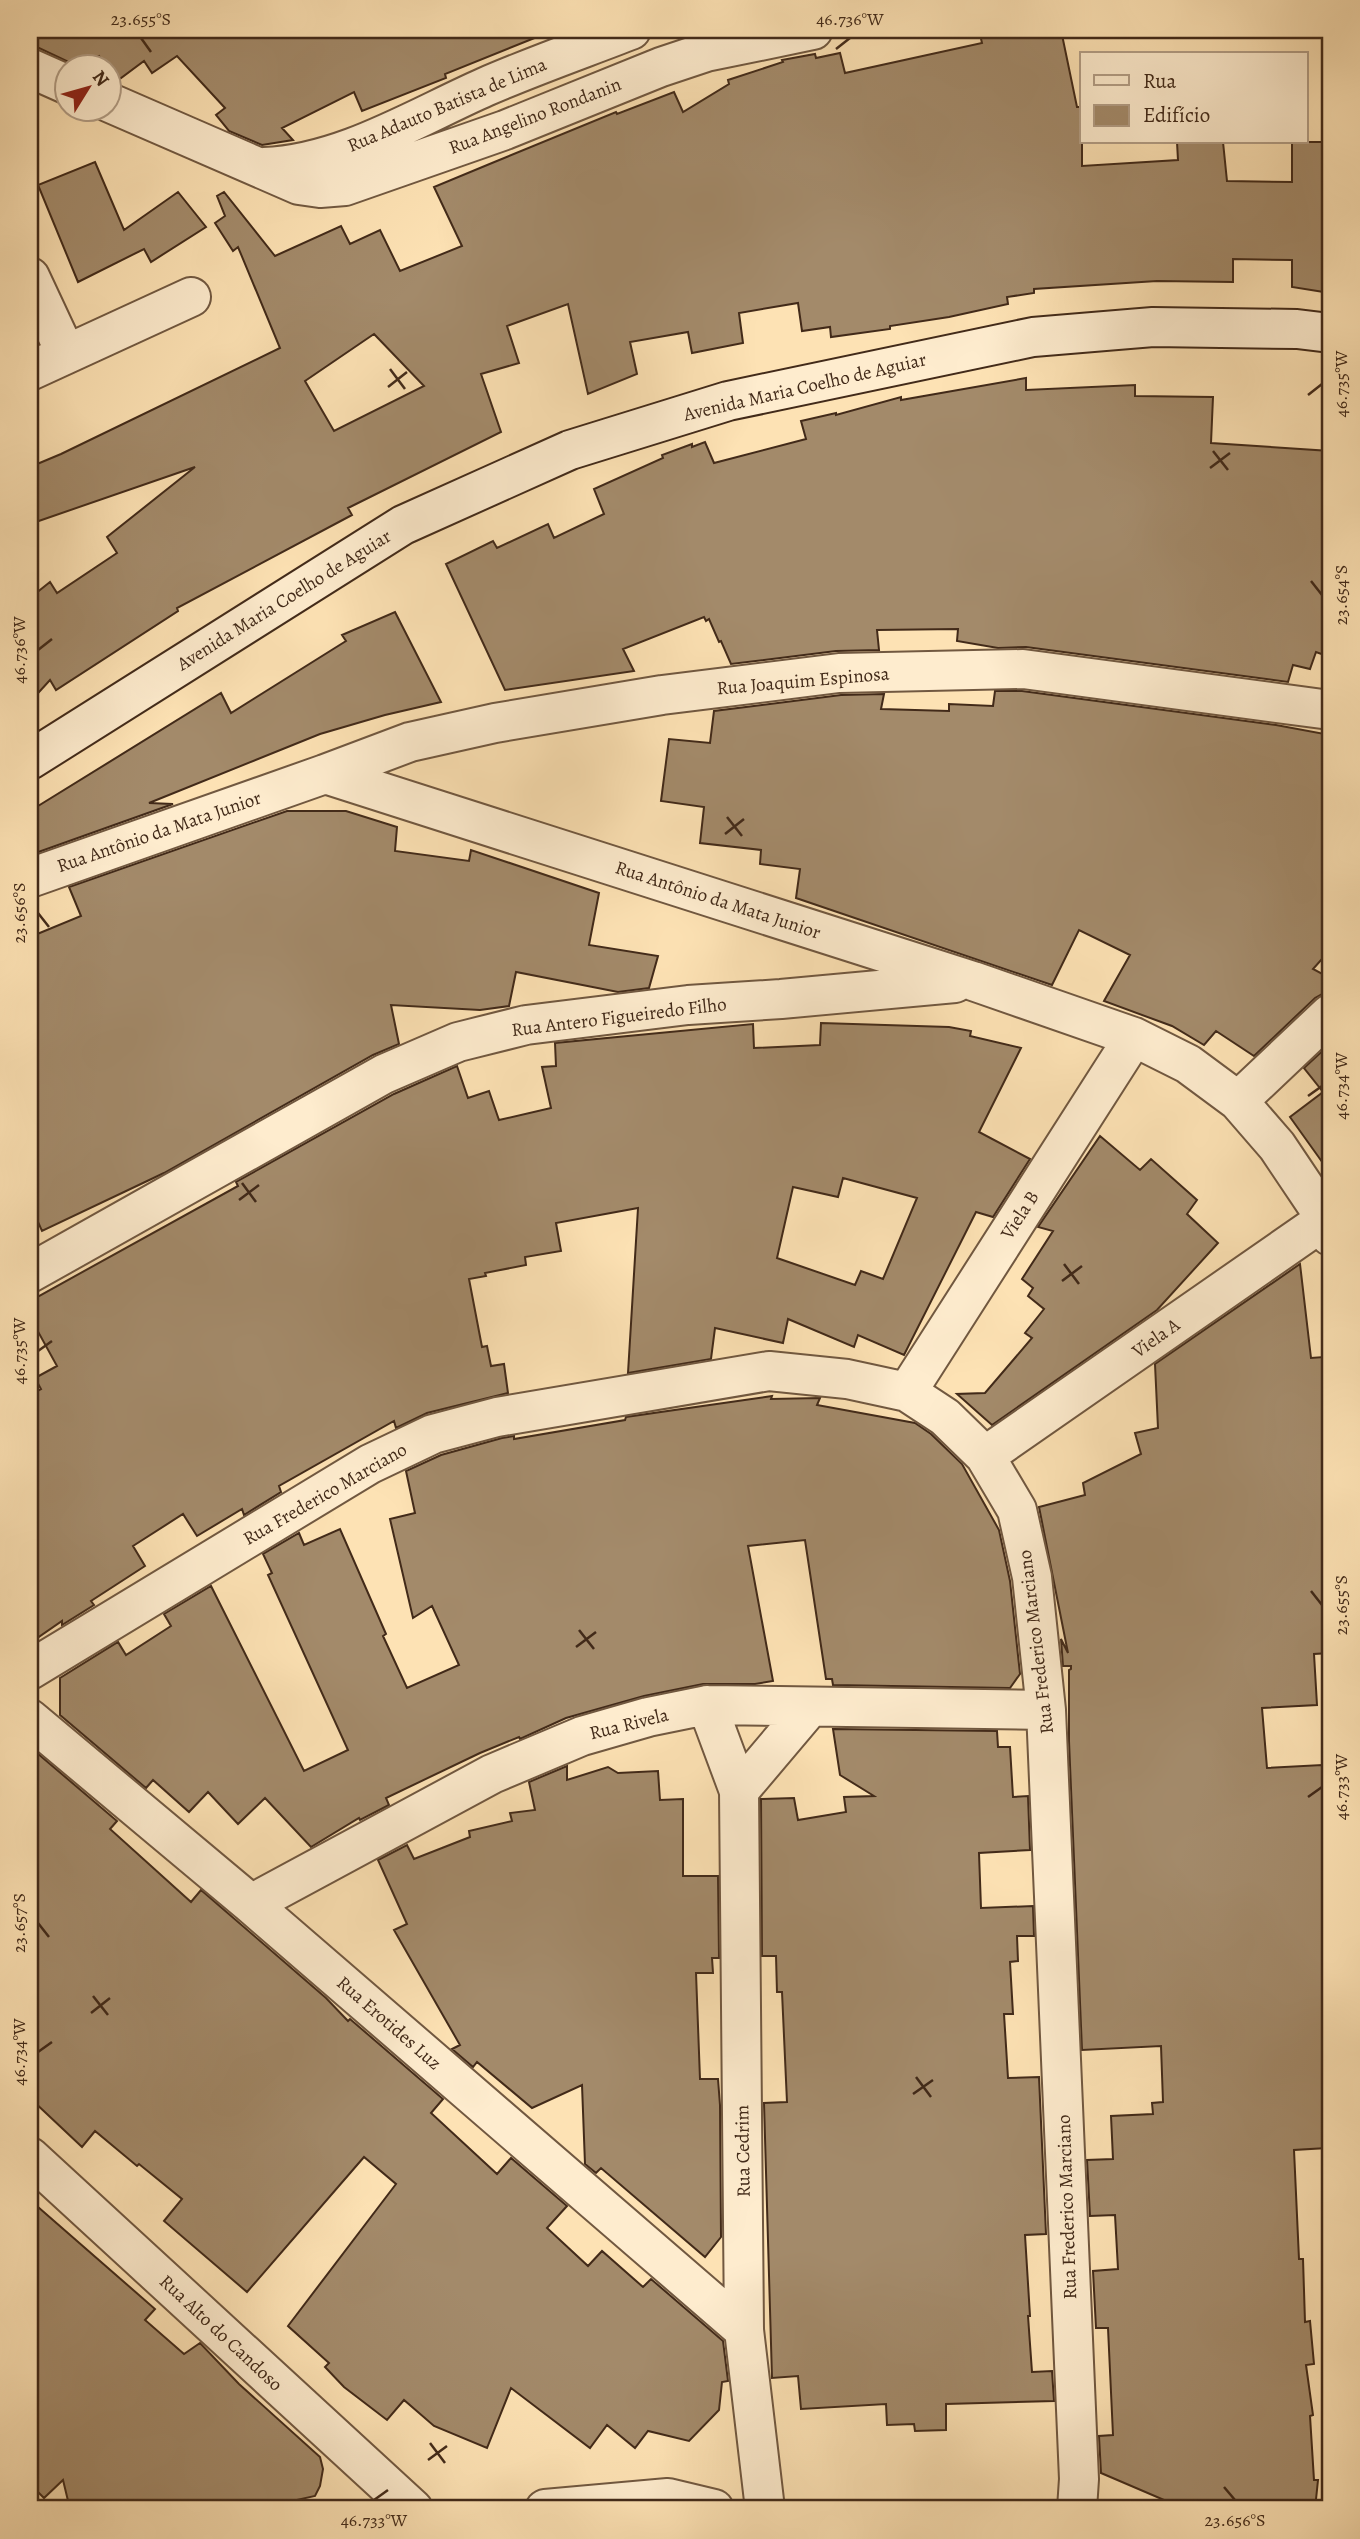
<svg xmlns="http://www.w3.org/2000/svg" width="1360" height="2539" viewBox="0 0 1360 2539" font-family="Alegreya,serif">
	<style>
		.building { fill: #a38a6a; stroke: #422a19; stroke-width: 2; fill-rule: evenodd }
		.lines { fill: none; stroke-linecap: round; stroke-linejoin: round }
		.minor-casing { stroke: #715840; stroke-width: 42 }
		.secondary-casing { stroke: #422a19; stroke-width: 42 }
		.minor { stroke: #feecce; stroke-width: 38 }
		.secondary { stroke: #feecce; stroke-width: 38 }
		.ticks { fill: none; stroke: #422a19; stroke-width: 2.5 }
		.labels { text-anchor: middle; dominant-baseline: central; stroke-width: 6; stroke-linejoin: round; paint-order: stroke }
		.street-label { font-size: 19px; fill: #422a19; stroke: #feecce }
		.neatline { fill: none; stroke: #422a19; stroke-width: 2.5 }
		.ticks-label { font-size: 18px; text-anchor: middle; fill: #422a19 }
	</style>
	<rect width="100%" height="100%" fill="#fde2b4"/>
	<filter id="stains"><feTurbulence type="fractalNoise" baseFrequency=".00286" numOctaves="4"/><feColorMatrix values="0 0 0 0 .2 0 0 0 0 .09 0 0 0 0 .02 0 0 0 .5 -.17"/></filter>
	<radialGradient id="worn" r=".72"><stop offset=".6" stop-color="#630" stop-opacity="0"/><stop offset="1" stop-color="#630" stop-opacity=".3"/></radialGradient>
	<path class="building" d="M 30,30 L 552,30 L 552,31 L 445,74 L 446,78 L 362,111 L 354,92 L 282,128 L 293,140 L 262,145 L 229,131 L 216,115 L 225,108 L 177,56 L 152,73 L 144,61 L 117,81 L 99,56 L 77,66 L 39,48 L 30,46 Z
		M 979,30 L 1012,30 L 1013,35 L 1040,30 L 1061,30 L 1077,107 L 1082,107 L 1082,166 L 1178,160 L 1177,142 L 1223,142 L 1227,181 L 1292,182 L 1292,142 L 1330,142 L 1330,293 L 1292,287 L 1292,260 L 1233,259 L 1233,282 L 1157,281 L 1034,289 L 1034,293 L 1007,297 L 1008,304 L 949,317 L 890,326 L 890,329 L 831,337 L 830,327 L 802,331 L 798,303 L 739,313 L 743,343 L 692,353 L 688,332 L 630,342 L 637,374 L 588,394 L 568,304 L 507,326 L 519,363 L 481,374 L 501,432 L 348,508 L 352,515 L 177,608 L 178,611 L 56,690 L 50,680 L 30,702 L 30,598 L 50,582 L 57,593 L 117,553 L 107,537 L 195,467 L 30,524 L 30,467 L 61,454 L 280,348 L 238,247 L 233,251 L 215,223 L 225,216 L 217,196 L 224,192 L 275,256 L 341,226 L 350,244 L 380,230 L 400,271 L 462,246 L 434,187 L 492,163 L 616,112 L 617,114 L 674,92 L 683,112 L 729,84 L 728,80 L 783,62 L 782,60 L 815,54 L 816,58 L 840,53 L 845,73 L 982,43 ZM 374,334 L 424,386 L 334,431 L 305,381 Z
		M 95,162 L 124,230 L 178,192 L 206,227 L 151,262 L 144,249 L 78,282 L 38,185 Z
		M 1026,378 L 1026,390 L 1135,385 L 1135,396 L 1213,397 L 1211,443 L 1330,451 L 1330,657 L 1316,652 L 1310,669 L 1293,665 L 1288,682 L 1026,647 L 998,648 L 957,641 L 958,629 L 877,630 L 879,650 L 836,651 L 731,664 L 721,641 L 719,642 L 709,619 L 706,621 L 704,617 L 623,649 L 634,671 L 505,690 L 446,564 L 493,541 L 497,548 L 548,524 L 554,538 L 604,514 L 594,489 L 663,458 L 662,455 L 692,444 L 692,447 L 705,442 L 714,463 L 806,439 L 801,421 L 836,413 L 836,415 L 901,397 L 901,400 Z
		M 395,612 L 441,702 L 385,715 L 320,734 L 149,803 L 173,804 L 30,855 L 30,811 L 221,693 L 231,713 L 346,641 L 342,635 Z
		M 995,691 L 1022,691 L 1276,725 L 1330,735 L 1330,950 L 1313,969 L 1330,978 L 1330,993 L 1324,993 L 1315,998 L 1254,1056 L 1216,1031 L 1204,1045 L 1172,1026 L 1104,1001 L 1130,955 L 1079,930 L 1052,985 L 796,898 L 800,869 L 760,864 L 761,850 L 700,843 L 704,807 L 661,801 L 669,739 L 710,743 L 714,711 L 841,695 L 884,694 L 881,709 L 949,711 L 949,704 L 993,706 Z
		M 287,811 L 346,811 L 397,827 L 395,851 L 469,861 L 471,850 L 599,893 L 589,945 L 658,956 L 649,988 L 618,992 L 516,972 L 509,1006 L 480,1010 L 391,1005 L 399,1044 L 373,1055 L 164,1173 L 42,1231 L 30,1204 L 30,937 L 81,916 L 69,887 Z
		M 821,1023 L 949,1027 L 971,1031 L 970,1036 L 1021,1048 L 979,1132 L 1030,1159 L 993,1217 L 976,1212 L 904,1355 L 858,1335 L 854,1347 L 788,1319 L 783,1343 L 715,1328 L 711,1359 L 628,1373 L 638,1208 L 556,1223 L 561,1251 L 525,1257 L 526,1265 L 485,1273 L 486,1276 L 469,1279 L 482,1347 L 487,1346 L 491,1366 L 504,1364 L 508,1393 L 427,1413 L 396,1428 L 394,1421 L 279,1486 L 281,1492 L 244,1515 L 242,1509 L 197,1536 L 183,1514 L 133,1546 L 145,1566 L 91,1601 L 94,1605 L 62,1625 L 62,1621 L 30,1643 L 30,1395 L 41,1389 L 35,1378 L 57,1366 L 30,1317 L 30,1301 L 238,1186 L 236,1182 L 394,1094 L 457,1066 L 468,1098 L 489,1091 L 499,1120 L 551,1108 L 542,1067 L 556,1066 L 555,1043 L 753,1024 L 754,1048 L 820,1045 ZM 843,1178 L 917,1198 L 883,1279 L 861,1271 L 855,1285 L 777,1258 L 793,1187 L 838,1197 Z
		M 1330,1044 L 1330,1173 L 1290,1117 L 1323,1092 L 1304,1068 Z
		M 1100,1136 L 1140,1170 L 1151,1159 L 1197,1200 L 1187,1214 L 1218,1243 L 1157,1310 L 992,1425 L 957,1394 L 985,1393 L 1032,1338 L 1025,1333 L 1044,1309 L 1028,1296 L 1033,1288 L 1022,1279 L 1053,1231 L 1038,1227 Z
		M 1300,1264 L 1311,1358 L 1324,1357 L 1326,1383 L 1330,1466 L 1330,1653 L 1314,1654 L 1317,1705 L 1262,1708 L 1267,1768 L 1322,1765 L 1324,1797 L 1330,1796 L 1330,2094 L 1323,2094 L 1327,2148 L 1294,2150 L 1299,2259 L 1303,2259 L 1305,2322 L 1310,2321 L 1314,2364 L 1306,2365 L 1313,2415 L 1310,2416 L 1314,2480 L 1318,2480 L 1315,2509 L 1185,2509 L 1101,2473 L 1099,2436 L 1113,2435 L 1108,2328 L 1096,2328 L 1093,2271 L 1118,2269 L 1115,2215 L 1090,2216 L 1087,2160 L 1113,2159 L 1111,2116 L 1153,2114 L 1152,2103 L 1163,2102 L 1161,2046 L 1082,2050 L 1069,1741 L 1069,1670 L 1071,1669 L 1071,1666 L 1063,1666 L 1061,1639 L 1068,1653 L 1039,1507 L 1085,1495 L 1083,1483 L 1141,1454 L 1135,1433 L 1158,1428 L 1155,1364 Z
		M 772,1396 L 771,1399 L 820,1398 L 817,1405 L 915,1423 L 931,1434 L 962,1464 L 999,1530 L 1010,1581 L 1020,1674 L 1010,1688 L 833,1685 L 832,1679 L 826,1679 L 805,1540 L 748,1546 L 773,1681 L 755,1684 L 703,1684 L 644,1696 L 566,1718 L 520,1739 L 519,1737 L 480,1753 L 386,1798 L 389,1805 L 360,1820 L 359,1818 L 311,1847 L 265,1798 L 238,1824 L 208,1792 L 189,1812 L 153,1780 L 146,1788 L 60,1715 L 60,1678 L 118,1642 L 126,1655 L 171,1626 L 164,1614 L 211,1586 L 304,1771 L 348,1750 L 268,1575 L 272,1573 L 263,1554 L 299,1533 L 304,1545 L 340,1529 L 386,1634 L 383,1636 L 407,1688 L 459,1665 L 432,1606 L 413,1618 L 390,1519 L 415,1513 L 406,1471 L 441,1455 L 502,1438 L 514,1436 L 514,1439 L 625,1420 L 626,1417 Z
		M 833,1729 L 997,1731 L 998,1747 L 1010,1747 L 1013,1797 L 1028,1796 L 1030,1850 L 979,1853 L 981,1908 L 1033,1906 L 1034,1936 L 1017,1936 L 1018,1961 L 1010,1962 L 1013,2014 L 1004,2014 L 1008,2078 L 1039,2077 L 1046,2234 L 1025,2235 L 1030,2316 L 1028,2316 L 1032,2372 L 1052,2371 L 1054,2401 L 946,2404 L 946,2430 L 915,2431 L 914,2424 L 887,2425 L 886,2404 L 801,2409 L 798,2376 L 772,2378 L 764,2103 L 787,2102 L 782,1992 L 777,1992 L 776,1956 L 762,1956 L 761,1799 L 794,1798 L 798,1820 L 846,1812 L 844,1797 L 874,1796 L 840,1775 Z
		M 30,1747 L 117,1821 L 110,1829 L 191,1902 L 201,1890 L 326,1998 L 348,2021 L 350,2019 L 443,2099 L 431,2113 L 497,2174 L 511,2158 L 567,2206 L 547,2228 L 588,2266 L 602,2251 L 643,2287 L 651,2279 L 723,2341 L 728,2381 L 722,2382 L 719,2410 L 689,2441 L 648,2431 L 635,2448 L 607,2425 L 590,2448 L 511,2388 L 487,2448 L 434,2426 L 404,2400 L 387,2420 L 344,2387 L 325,2367 L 329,2363 L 288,2326 L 396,2184 L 364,2157 L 247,2292 L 164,2221 L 182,2199 L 139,2164 L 137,2166 L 95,2131 L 82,2147 L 30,2098 Z
		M 567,1766 L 567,1780 L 608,1767 L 618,1773 L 658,1771 L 660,1800 L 683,1799 L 683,1876 L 718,1876 L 719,1958 L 712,1958 L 713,1973 L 696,1973 L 700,2079 L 718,2079 L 720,2105 L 721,2237 L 705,2257 L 601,2168 L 596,2173 L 585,2164 L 582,2085 L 532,2108 L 477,2062 L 473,2067 L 452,2049 L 460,2045 L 394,1930 L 407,1924 L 378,1860 L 407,1845 L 414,1859 L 470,1837 L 469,1831 L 512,1821 L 510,1813 L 535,1810 L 529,1782 Z
		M 30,2200 L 155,2309 L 145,2320 L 184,2354 L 200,2343 L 239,2384 L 320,2457 L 323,2469 L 320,2486 L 315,2496 L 256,2509 L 70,2509 L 63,2480 L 44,2498 L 30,2484 Z"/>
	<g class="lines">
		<defs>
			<path id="minor" d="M 30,68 L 66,84
				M 108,102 L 299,185 L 320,188 L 345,186 L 505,130 L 661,67 L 706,52 L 813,30
				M 264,167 C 342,164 415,118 485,87 C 533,66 582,49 631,30
				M 30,277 L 66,354
				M 30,371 L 191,297
				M 325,774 L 410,742 L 495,723 L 662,695 L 839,673 L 1023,669 L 1330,710
				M 30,878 L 325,774 L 973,981 L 1134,1037 L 1188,1064 L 1238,1101 L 1277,1146 L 1326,1219 L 1330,1236
				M 1238,1101 L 1330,1014
				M 30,1273 L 384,1074 L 458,1042 L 526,1025 L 688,1005 L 781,999 L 955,983
				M 907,1392 L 1134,1037
				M 985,1456 L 1326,1219
				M 30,1670 L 370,1464 L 433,1434 L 497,1417 L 769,1371 L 847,1379 L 907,1392 L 945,1417 L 985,1456 L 1017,1510 L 1032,1577 L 1046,1710 L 1079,2479 L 1077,2509
				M 707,1705 L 739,1791 L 744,2330 L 765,2509
				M 30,1719 L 251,1904 L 744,2330
				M 739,1791 L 810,1707
				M 251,1904 L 492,1774 L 582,1736 L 648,1717 L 707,1705 L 1046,1710
				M 30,2157 L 413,2509
				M 545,2509 L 668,2498 L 714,2509"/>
			<path id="secondary" d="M 30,760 L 403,525 L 570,450 L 728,401 L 1033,337 L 1153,327 L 1297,329 L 1330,333"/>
		</defs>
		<use href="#minor" class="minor-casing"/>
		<use href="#secondary" class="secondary-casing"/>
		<use href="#minor" class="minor"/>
		<use href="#secondary" class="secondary"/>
	</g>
	<path class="ticks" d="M 141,38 L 151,52M 836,49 L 850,38M 390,369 L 405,389M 388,387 L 407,372M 1308,395 L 1322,384M 1213,451 L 1228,470M 1210,468 L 1230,453M 1311,581 L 1322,595M 38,650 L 52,639M 727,817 L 742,836M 725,834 L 744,819M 38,913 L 49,927M 1308,1096 L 1322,1086M 242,1183 L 256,1202M 239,1200 L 259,1185M 1064,1264 L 1079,1284M 1062,1281 L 1082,1266M 38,1351 L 52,1341M 1311,1591 L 1322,1605M 579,1630 L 594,1649M 576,1647 L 596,1632M 1308,1797 L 1322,1787M 38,1923 L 49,1937M 93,1996 L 108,2015M 91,2013 L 110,1998M 38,2052 L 52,2042M 916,2077 L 931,2097M 913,2094 L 933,2080M 430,2443 L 445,2463M 428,2460 L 447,2446M 1224,2487 L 1235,2500M 374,2500 L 388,2490"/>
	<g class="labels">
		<g class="street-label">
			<text transform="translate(447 105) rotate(-23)">Rua Adauto Batista de Lima</text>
			<text transform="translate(535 116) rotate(-21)">Rua Angelino Rondanin</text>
			<text transform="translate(805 387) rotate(-13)">Avenida Maria Coelho de Aguiar</text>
			<text transform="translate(284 600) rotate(-32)">Avenida Maria Coelho de Aguiar</text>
			<text transform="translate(803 681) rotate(-5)">Rua Joaquim Espinosa</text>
			<text transform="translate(159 832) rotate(-19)">Rua Antônio da Mata Junior</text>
			<text transform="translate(718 900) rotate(18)">Rua Antônio da Mata Junior</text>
			<text transform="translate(619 1017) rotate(-7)">Rua Antero Figueiredo Filho</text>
			<text transform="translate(1020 1215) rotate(-57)">Viela B</text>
			<text transform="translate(1156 1338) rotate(-35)">Viela A</text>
			<text transform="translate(325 1494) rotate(-30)">Rua Frederico Marciano</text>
			<text transform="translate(1036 1642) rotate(-97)">Rua Frederico Marciano</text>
			<text transform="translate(629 1724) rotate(-14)">Rua Rivela</text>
			<text transform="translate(389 2023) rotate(41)">Rua Erotides Luz</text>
			<text transform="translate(743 2151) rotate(-91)">Rua Cedrim</text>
			<text transform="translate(1067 2207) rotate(-92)">Rua Frederico Marciano</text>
			<text transform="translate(221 2333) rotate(43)">Rua Alto do Candoso</text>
		</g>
	</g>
	<rect width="1360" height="2539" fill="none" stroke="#fde2b4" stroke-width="77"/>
	<rect x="1080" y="52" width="228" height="91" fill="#feecce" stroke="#b39e86" stroke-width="2"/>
	<rect x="1094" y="75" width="35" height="10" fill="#feecce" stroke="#b39e86" stroke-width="2"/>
	<text x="1143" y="88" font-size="21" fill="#422a19">Rua</text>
	<rect x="1094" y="105" width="35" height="21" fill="#a38a6a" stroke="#b39e86" stroke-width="2"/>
	<text x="1143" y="122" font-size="21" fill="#422a19">Edifício</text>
	<g transform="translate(88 88) rotate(53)"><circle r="33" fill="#feecce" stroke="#b39e86" stroke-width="2"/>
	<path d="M0-5L12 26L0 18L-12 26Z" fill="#8f2418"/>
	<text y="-10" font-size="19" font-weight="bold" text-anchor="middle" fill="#422a19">N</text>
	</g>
	<rect x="38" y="38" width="1284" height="2462" class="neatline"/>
	<g class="ticks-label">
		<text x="141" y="25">23.655°S</text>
		<text x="850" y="25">46.736°W</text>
		<text transform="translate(1341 384) rotate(-90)" y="6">46.735°W</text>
		<text transform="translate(1341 595) rotate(-90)" y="6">23.654°S</text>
		<text transform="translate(19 650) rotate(-90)" y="6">46.736°W</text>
		<text transform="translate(19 913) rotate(-90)" y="6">23.656°S</text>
		<text transform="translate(1341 1086) rotate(-90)" y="6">46.734°W</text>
		<text transform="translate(19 1351) rotate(-90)" y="6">46.735°W</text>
		<text transform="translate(1341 1605) rotate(-90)" y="6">23.655°S</text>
		<text transform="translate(1341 1787) rotate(-90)" y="6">46.733°W</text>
		<text transform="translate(19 1923) rotate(-90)" y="6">23.657°S</text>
		<text transform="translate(19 2052) rotate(-90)" y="6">46.734°W</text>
		<text x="374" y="2526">46.733°W</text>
		<text x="1235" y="2526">23.656°S</text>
	</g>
	<rect width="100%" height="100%" filter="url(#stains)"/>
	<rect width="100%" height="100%" fill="url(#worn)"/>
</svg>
